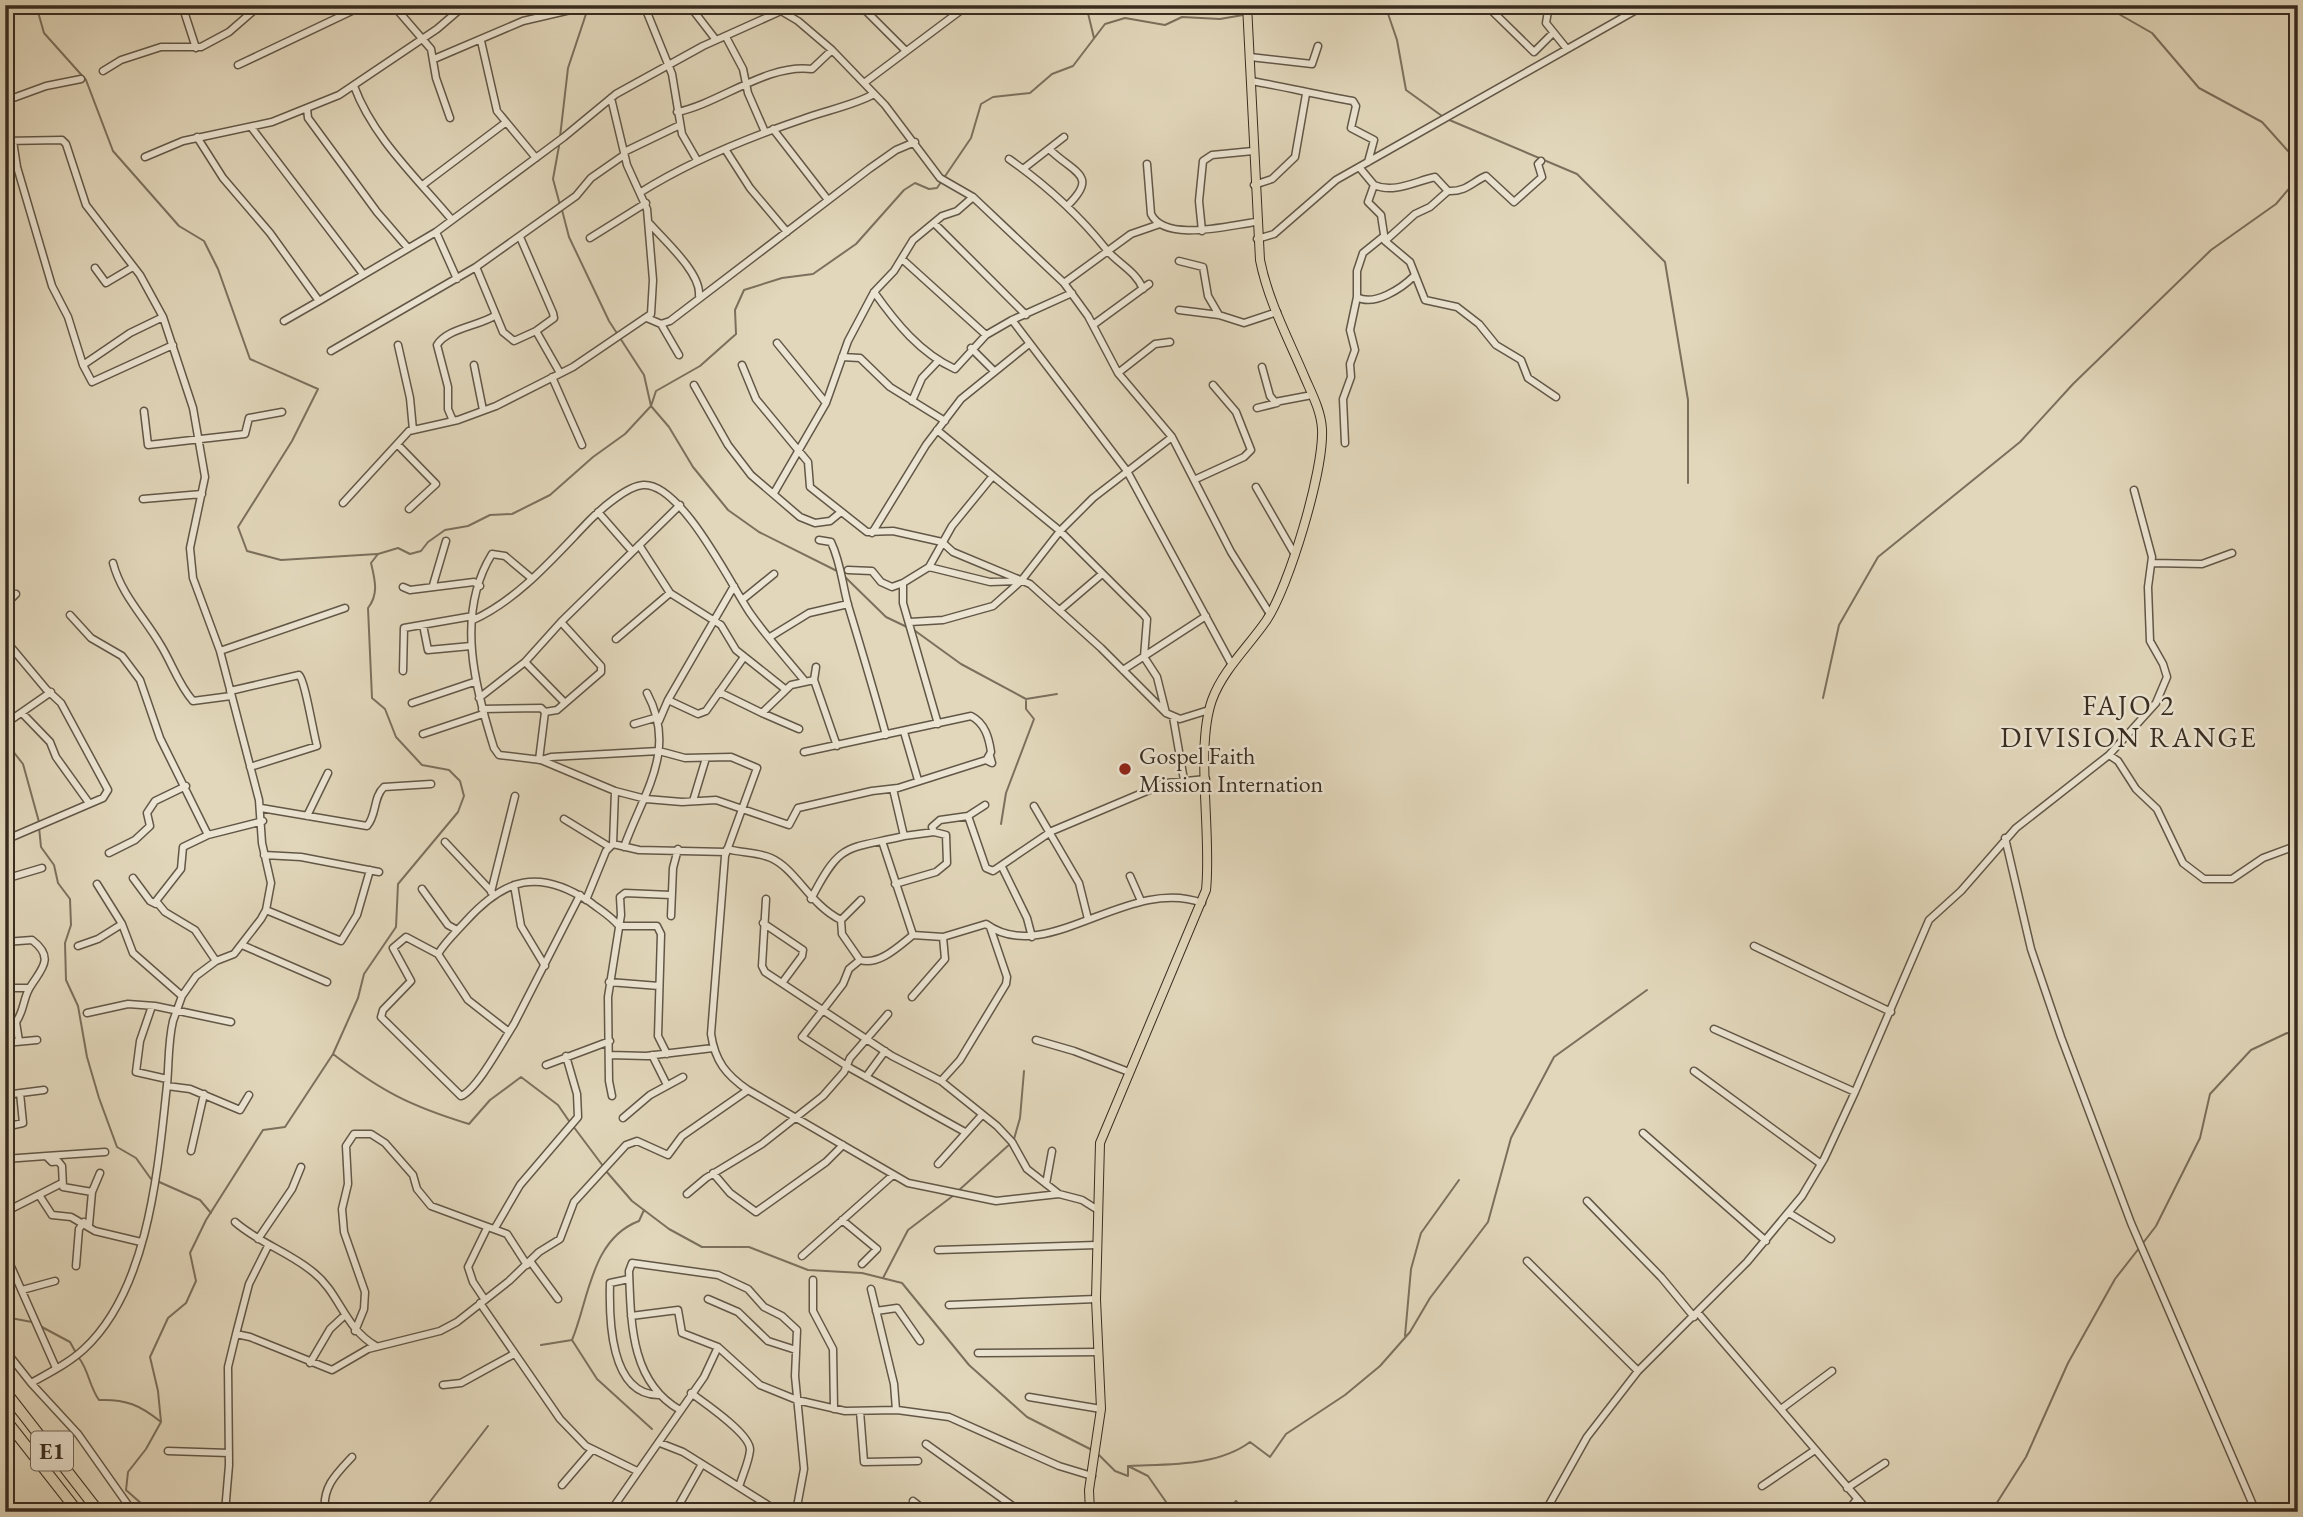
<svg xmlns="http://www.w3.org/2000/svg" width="2303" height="1517" viewBox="0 0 2303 1517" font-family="'EB Garamond',serif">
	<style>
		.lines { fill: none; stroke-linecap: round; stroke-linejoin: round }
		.stream { stroke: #7b705d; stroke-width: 2 }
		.minor-casing { stroke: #625747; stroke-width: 9 }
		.major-casing { stroke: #382c20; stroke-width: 10 }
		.highway-casing { stroke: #382c20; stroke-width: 12 }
		.minor { stroke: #ece5d3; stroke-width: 6 }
		.major { stroke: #e2d7bb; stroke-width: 8 }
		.highway { stroke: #e2d7bb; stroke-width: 10 }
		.poi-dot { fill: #8f2418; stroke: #ece5d3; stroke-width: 2.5 }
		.labels { text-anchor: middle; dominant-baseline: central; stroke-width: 5; stroke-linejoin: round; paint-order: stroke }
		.shield { fill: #ece5d3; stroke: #6e6456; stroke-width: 2 }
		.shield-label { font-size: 23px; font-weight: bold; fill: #382c20 }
		.poi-label { font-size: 24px; fill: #382c20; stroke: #ece5d3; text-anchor: start }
		.quarter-label { font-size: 28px; letter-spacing: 2px; fill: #382c20; stroke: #ece5d3 }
	</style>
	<rect width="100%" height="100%" fill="#e2d7bb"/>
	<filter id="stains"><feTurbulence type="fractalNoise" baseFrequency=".00286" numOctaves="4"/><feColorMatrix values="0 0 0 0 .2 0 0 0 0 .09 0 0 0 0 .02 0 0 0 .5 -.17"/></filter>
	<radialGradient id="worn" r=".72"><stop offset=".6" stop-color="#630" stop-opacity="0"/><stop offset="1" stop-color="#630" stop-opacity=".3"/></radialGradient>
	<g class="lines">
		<path class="stream" d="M 36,5 L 44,33 L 86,80 L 113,151 L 179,226 L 204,241 L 218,269 L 250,359 L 318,389 L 292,441 L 238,527 L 247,551 L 281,560 L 377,554
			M 1086,5 L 1094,38
			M 1385,5 L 1397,40 L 1406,90 L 1442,116
			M 2103,5 L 2152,33 L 2199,88 L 2262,122 L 2298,162
			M 1252,12 L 1271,5
			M 1447,119 L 1577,174 L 1665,262 L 1688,400 L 1688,483
			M 560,137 L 568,68 L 589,5
			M 559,146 L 553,179 L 560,205
			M 562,210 L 569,237 L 609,321 L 644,375 L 651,406 L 669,427 L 693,467 L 728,510 L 759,532 L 839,572
			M 843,575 L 886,617 L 909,628
			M 914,630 L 961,664 L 1026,699 L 1057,694
			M 1823,698 L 1839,625 L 1878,557 L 2020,442 L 2073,384 L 2211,250 L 2276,204 L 2298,178
			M 5,741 L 23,764 L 39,822
			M 1001,824 L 1006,793 L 1034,719 L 1026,709 L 1026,701
			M 39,827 L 41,847 L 54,865 L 58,883 L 70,899 L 71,925 L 65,943 L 66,980 L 78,1006 L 87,1057 L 99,1098 L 117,1147 L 136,1158 L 151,1179
			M 333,1054 C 381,1091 410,1106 469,1124 L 490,1100 L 521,1077 L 558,1105 L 569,1121
			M 573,1126 L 603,1166
			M 1014,1139 L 1020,1118 L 1024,1071
			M 606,1171 L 632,1201 L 669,1229 L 702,1247 L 749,1247 L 808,1270 L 862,1273 L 902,1283 L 969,1365 L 1027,1417 L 1092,1450
			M 157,1181 L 200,1200 L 211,1213
			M 958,1191 L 1011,1143
			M 2143,1243 L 2156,1226 L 2200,1138 L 2210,1094 L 2251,1050 L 2287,1033 L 2298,1037
			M 883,1278 L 908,1230 L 954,1195
			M 5,1317 L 32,1322
			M 40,1326 L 70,1342 L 76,1353
			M 1405,1336 L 1411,1269 L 1421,1233 L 1459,1180
			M 572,1340 L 597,1379 L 652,1429
			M 541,1345 L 572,1340 C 589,1299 591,1239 639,1221 L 644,1210
			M 79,1358 C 89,1371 89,1386 99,1400 C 126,1399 140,1405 161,1422
			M 1097,1453 L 1115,1471 L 1128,1476 L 1128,1466 L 1148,1476 L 1173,1512
			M 1130,1466 C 1170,1464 1218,1466 1250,1442 L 1270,1457 L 1286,1434 L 1345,1395 L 1380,1366 L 1410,1332 L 1430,1298 L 1488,1222 L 1511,1138 L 1554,1057 L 1647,990
			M 151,1512 L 126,1490 L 128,1472 L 146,1449 L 161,1422 L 158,1391 L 150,1357 L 168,1318 L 186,1303 L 196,1281 L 190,1253 L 206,1220 L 263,1130 L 285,1127 L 333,1054 L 358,998 L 364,974 L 396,927 L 398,884 L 458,812 L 464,796 L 460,781 L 449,770 L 422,765 L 396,737 L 385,709 L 372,698 L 368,608 C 379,594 375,580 371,563 L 378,554 L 398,548 L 410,554 L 421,551 L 428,542 L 445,530 L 468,526 L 490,515 L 512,514 L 550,495 L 593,457 L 625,434 L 651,406 L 656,391 L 700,366 L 736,334 L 735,310 L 744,290 L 782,278 L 813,274 L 856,244 L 904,190 L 915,183 L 929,189 L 937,188 L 971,138 L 981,104 L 993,97 L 1030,93 L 1052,74 L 1073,66 L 1105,24 L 1125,18 L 1165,25 L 1182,17 L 1220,19 L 1243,15
			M 422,1512 L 488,1426
			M 1226,1512 L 1236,1501 L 1245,1512
			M 1991,1512 L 2026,1457 L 2068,1363 L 2115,1279 L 2140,1247"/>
		<defs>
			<path id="minor" d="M 182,5 L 196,48
				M 393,5 L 431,49 L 436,78 L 450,118
				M 644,5 L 672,74 L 682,134 L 697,160
				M 689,5 L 716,40
				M 771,5 L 798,21 L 832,50 L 885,105 L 940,178 L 973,197 L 1064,283 L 1088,316 L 1118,373 L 1172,437 L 1231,552 L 1270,614
				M 860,5 L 905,50
				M 1486,5 L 1534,52 L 1553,33
				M 1549,5 L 1546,23 L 1567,49
				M 354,6 L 360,10 L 378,5
				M 726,37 L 743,69 L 748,93 L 765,132
				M 481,41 L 497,111 L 536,158
				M 1250,57 L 1312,64 L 1318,46
				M 434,59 L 523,21 L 583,7
				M 238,65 L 356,9
				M 103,71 L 121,60 L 161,47 L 201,47 L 229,32 L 260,5
				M 1251,81 C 1286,87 1318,95 1353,101 L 1356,106 L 1351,128 L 1374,140 L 1368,162
				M 864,83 L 968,5
				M 354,86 C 373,138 418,179 452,220
				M 5,101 L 46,86 L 81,79
				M 307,108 L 308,118 L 377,212 L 408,248
				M 677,112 C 719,104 767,63 812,69 L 832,50
				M 251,127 L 363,274
				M 773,129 L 828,200
				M 197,137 L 223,178 L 270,233 L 319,301 L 436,232 L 564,137 L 616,94 L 703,46 L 781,11
				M 5,141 L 62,140 L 66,144 L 86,205 L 140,275 L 163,317 L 193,408 L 205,477 L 190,548 L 193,578 L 220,651 L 259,800 L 262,843 L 271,883 L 266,910 L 261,919 L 234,954 L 216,961 L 196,976 L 182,996 L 173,1021 C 168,1042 169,1063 167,1085 C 158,1168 149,1289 84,1349 C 69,1363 49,1373 31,1383
				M 13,141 L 17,167 L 52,286 L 68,317 L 83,365 L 92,382 L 173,345
				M 725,149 L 750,188 L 787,232
				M 1049,149 C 1075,174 1099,175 1067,206
				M 624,152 L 680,125
				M 145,157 L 183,141 L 272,122 L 339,95 L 437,29 L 465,5
				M 1009,159 C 1046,185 1078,214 1106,249 C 1117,263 1136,271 1143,289
				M 1147,164 L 1151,214 C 1165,243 1230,225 1256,222
				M 1359,167 L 1374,185 L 1368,202 L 1381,215 L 1385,241 L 1410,262 L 1425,300 L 1457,307 L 1479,324 L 1496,345 L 1521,360 L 1528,378 L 1556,397
				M 1023,169 L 1064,137
				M 424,184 L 505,123
				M 1254,185 L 1272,179 L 1295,157 L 1306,94
				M 1374,185 C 1394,194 1416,181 1435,177 L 1448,191 C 1466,192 1472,182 1486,176 L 1514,202 L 1542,177 L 1538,164 L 1541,161
				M 641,192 C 692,160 747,138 803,119 C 827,110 852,106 874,94
				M 650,224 C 664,240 701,273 699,295
				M 935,224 L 1026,315
				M 1202,231 L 1199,201 L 1203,161 L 1212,155 L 1253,151
				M 436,232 L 457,279
				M 520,237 L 553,313 L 554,318 L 536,331
				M 590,238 L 646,203
				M 1257,239 L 1274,234 L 1336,180 L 1645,5
				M 1385,241 L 1415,214 L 1430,207 L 1448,191
				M 902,259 L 986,335
				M 1179,261 L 1203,267 L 1208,296 L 1219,315
				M 476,267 L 496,315
				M 95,268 L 106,283 L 133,267
				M 1064,283 L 1131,234 L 1160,224
				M 874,292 C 896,323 920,353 955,369 L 986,335 L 1012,320 L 1072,293
				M 1357,297 C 1374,307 1402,288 1414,276
				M 1179,310 L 1219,315 L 1244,323 L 1277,312
				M 647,318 L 661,324 L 670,321 L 869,169 L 896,150 L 915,142
				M 1012,320 L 1127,471 L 1232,665
				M 284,321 L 319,301
				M 661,324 L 679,355
				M 1093,325 L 1149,284
				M 777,343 L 826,403
				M 398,345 L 410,398 L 413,430
				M 971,348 L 994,371
				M 331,351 L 476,267 L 576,196 L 591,178 L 624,155
				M 842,357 L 860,358 L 890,387 L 945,421
				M 83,365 L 130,333 L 163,317
				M 474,365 L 483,410
				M 742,365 L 756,399 L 808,462 L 810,487 L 867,532 L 893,531 L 942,542 L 953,552 L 1030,584 L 1101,648 L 1166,713 L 1180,719 L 1209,710
				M 1262,367 L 1270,396 L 1275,402 L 1312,395
				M 1118,373 L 1155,344 L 1170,342
				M 552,377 L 582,445
				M 694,385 L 728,445 L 751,475 L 800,517 L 815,523 L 830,521 L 841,512
				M 912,401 L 922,378 L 939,360
				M 1257,408 L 1277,403
				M 144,411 L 148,445 L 245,434 L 249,418 L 282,412
				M 453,421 L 448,409 L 448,387 L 437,345 C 447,328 480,326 496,315 L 503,332 L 514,341 L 536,331 L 560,373
				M 937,430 L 1060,531 L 1143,614 L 1147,619 L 1144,657 L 1157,677 L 1166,713
				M 1345,443 L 1343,399 L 1351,377 L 1350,364 L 1355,350 L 1350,330 L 1357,297 L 1357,271 L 1363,253 L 1384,236
				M 398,445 L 436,484 L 409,509
				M 1196,479 L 1244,457 L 1251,450 L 1236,412 L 1213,385
				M 1256,487 L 1294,553
				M 774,493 L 826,403 L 848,341 L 874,292 L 894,271 L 913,240 L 942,216 L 957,211 L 973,197
				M 143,499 L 202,494
				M 343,503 L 409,431 L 458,420 L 496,406 L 573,367 L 651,314 L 653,280 L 647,209 L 627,165 L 611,98
				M 598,512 L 632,551
				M 872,533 L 926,445 L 961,399 L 1029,344
				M 819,540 L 831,542 C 841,563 842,583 848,605 C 861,648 874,691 886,735
				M 639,545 L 670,593 L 721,625 L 736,650 L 785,689
				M 113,563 C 121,594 144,617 160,644 C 172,663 178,684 193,701 L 231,696
				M 2153,563 L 2202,564 L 2232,553
				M 929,567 L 990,582 L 1019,581
				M 848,570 L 872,571 L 881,582 L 892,587 L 903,583
				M 530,577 L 505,556 L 492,554 C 455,614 475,687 494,748 L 499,755 L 541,760 L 615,791 L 646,799 L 682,802 L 716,800 L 789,825 L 798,808 L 872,791 L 898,788 L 986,760 L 992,763 L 990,756
				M 433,585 L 446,541
				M 403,587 L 410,590 L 474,582 L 480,586
				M 742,600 L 774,574
				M 5,605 L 16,594
				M 1061,609 L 1102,574
				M 70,615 L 91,638 L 122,656 L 140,680 L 160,738 L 208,835
				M 473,620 C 519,599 555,556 590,520 C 601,509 627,486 643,485 C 681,482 731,585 750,613 C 766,636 786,658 804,680
				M 910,622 L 943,620 L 993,606 L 1021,581 L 1060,531 L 1093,498 L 1172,437
				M 423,625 L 428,650 L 471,646
				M 770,637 L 809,613 L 848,604
				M 616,639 L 670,593
				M 5,640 L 46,689 L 61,703 L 108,790 L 103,798 L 5,840
				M 220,651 L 345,608
				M 525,662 L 561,622 L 680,505
				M 1123,670 L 1206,616
				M 403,671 L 404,628 L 473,616
				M 814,680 L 837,746
				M 230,691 L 299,675 C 305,680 313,732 317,746 L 250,767
				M 719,692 L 762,713 L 791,685 L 814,680 L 816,667
				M 479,698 L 525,662 L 564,702
				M 668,700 L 734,586
				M 412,703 L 474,682
				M 482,709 L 541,708 L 545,712 L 557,710 L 601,672 L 601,666 L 561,622
				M 22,713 L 50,742 L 56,757 L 89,803
				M 762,713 L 799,729
				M 1173,717 L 1184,780
				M 659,721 L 668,700 L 698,714 L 706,711 L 744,657
				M 5,724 L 51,692
				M 634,724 L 658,717
				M 938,724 L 903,603 L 903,583 L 929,567 L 952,526 L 992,477
				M 904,732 L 918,780
				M 423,734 L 483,714
				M 804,752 L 971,716 C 985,723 989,738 991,752 L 987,759
				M 2109,755 L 2156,703 L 2167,677 L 2163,664 L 2150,641 L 2148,587 L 2152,557 L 2134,490
				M 539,760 L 545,712
				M 541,760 L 551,757 L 659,751 L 685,758 L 731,757 L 757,768 L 725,856 L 711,1034 C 715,1061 726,1075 748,1090
				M 693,801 L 706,758
				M 1034,806 L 1079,883 L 1088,919
				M 261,808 L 367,826 C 377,815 373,797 384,787 L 431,784
				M 307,816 L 328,773
				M 968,816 L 986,868 L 993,871 L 1052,831 L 1166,783 L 1206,779
				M 564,819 L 608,846
				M 934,832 L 932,827 L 940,820 L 968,816 L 985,805
				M 2005,838 L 2031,949 L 2061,1037 L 2131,1223 L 2256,1512
				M 882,841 L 913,935
				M 445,842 L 492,892
				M 613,844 L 639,850 L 726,852
				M 624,847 C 643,793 678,751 647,693
				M 727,849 C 741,853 758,852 771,858 C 796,869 810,905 841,920 L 861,900
				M 109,853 L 135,840 L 150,826 L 147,813 L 155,801 L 186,786
				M 264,855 L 301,857 L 379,872
				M 1002,867 L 1027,918 L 1032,937
				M 1130,876 L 1141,901
				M 133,878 L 150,901 L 156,904
				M 5,879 L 42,868
				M 97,884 L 122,924 L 133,953 L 182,996
				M 895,884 L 936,872 L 947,863 L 946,835 L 934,832 L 904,836
				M 514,885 L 521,926 L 545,966
				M 422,889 L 448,925 L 457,930
				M 491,892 L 515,796
				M 766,899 L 762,966 L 765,972 L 892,1056 L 941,1081 L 997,1126 L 1012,1142 L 1027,1169 L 1059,1194
				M 811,899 C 841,841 845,850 904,836 L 893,789
				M 586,900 L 606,851 L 613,844 L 615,791
				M 266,910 L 341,941 L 357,915 L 370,870
				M 671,916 L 673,868 L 678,849
				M 841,920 L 842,934 L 860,960
				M 763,923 L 803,950 L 802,956 L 782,983
				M 5,942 L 32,940 C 57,959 39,971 29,989 C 23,1000 24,1011 16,1022 L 19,1041
				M 242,945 L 327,982
				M 78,946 L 98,939 L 122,924
				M 1754,946 L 1891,1012
				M 438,954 C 445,942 457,931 466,921 C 505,878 539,868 590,902 C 600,910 611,916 619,926 L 657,926 L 661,934 L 658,1036 L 667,1054
				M 216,961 L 195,930 L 165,912 L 156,901 L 181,869 L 183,847 L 208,835 L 263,821
				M 609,982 L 659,986
				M 5,988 L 29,988
				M 912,997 L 945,959 L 943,937
				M 152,1006 L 140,1041 L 136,1072 L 167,1079
				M 87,1013 L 128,1004 L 155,1006 L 231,1022
				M 1714,1029 L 1855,1092
				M 509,1032 L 468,1000 L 438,954 L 406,937 L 393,948 L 411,981 L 383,1010 L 381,1017 L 461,1096 C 477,1090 503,1041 514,1024 L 580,895
				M 1036,1040 L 1074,1051 L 1129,1072
				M 5,1043 L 37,1040
				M 610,1055 L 646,1056 L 713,1048
				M 652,1055 L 667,1085
				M 546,1065 L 610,1041
				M 1694,1071 L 1821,1164
				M 866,1077 L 885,1051
				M 941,1081 L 960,1060 L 1006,984 L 1007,977 L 990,927
				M 167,1086 L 190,1089 L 240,1110 L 249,1095
				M 5,1095 L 44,1090
				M 612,1096 L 609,1081 L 608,997 L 621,915 L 620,897 L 625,893 L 671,895
				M 623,1118 L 650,1095 L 683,1077
				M 5,1127 L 23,1123 L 20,1093
				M 965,1132 L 850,1068 L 802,1037 L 843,984 L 849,969 L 860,960 C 879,966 899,946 913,935 L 943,937 L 986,924 C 1046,968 1129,875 1202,903
				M 1643,1133 L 1766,1241
				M 191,1151 L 204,1094
				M 46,1156 L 105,1152
				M 5,1159 L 46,1156 L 52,1162 L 58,1161 L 62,1166 L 63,1187 L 92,1192
				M 938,1164 L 982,1115
				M 713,1173 L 730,1193 L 756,1212 L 826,1162 L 843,1145
				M 1046,1184 L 1052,1151
				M 687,1194 L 706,1178 L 762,1144 L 823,1096 L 844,1072 L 850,1058 L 888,1014
				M 39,1195 L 52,1215 L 71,1217 L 95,1231 L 141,1242
				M 1587,1201 L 1661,1277 L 1694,1317
				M 5,1212 L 62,1183
				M 1789,1213 L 1831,1239
				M 842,1220 L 877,1249 L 862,1264
				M 235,1222 C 259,1243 289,1252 313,1272 C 340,1293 344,1328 376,1346
				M 89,1225 L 92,1192 L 100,1173
				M 495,1228 L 520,1185 L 578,1117 L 577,1094 L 566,1056
				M 258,1239 L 292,1189 L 301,1167
				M 938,1250 L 1097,1245
				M 5,1253 L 56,1368
				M 802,1256 L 893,1175
				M 530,1261 L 558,1299
				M 1527,1261 L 1638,1371
				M 76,1266 L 79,1229 L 84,1222
				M 629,1279 L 610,1283 C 609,1319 610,1394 658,1395
				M 813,1280 L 813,1311 L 833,1349 L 834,1409
				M 871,1289 L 894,1384 L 896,1410
				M 22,1290 L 55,1281
				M 708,1299 L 738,1312 L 768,1341 L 796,1350
				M 485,1300 L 473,1282 L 468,1267 L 487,1228
				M 480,1303 L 560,1419 L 586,1446 L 637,1471
				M 949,1305 L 1096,1299
				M 876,1311 L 897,1308 L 920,1341
				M 1698,1313 L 1869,1512
				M 631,1316 L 678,1310 L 682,1333 L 718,1347 L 760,1385 L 797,1400 L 845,1411 L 897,1410 L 949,1417 L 1059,1466 L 1092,1476
				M 355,1331 L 364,1309 L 365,1292 L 344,1232 L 342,1209 L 348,1184 L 346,1146 L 354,1134 L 371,1134 L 385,1143 L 413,1175 L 417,1189 L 431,1206 L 507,1234 L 527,1265
				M 236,1334 L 249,1284 L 268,1246
				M 5,1350 L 31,1383 L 78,1434 L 133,1512
				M 978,1353 L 1098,1352
				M 310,1363 L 330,1329 L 345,1315
				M 443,1385 L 461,1383 L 514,1354
				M 691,1393 C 703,1402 751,1434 750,1450 C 749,1462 742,1476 739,1487
				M 1029,1397 L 1101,1409
				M 1781,1409 L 1832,1371
				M 680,1410 C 630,1382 631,1321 629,1271 L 632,1263 L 718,1275 L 748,1289 L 764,1307 L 782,1316 L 797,1330 L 795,1376 L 804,1469 L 796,1512
				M 860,1411 L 864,1462 L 918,1461
				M 660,1443 L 683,1452 L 779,1512
				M 926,1444 L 1021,1512
				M 168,1451 L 229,1453
				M 562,1485 L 592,1450
				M 1762,1486 L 1815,1450
				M 1847,1488 L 1885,1463
				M 913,1501 L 927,1512
				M 225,1512 L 229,1465 L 228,1367 L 236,1334 L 250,1337 L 332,1370 L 368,1349 L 440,1331 L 457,1322 L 509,1281 L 539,1252 L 560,1239 L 574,1202 L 626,1145 L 637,1141 L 668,1155 L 682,1136 L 748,1090 L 908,1183 L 996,1201 L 1059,1194 L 1082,1200 L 1098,1210
				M 325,1512 C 322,1487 336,1474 352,1457
				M 610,1512 L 704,1377 L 718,1347
				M 675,1512 L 702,1464
				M 1545,1512 L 1587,1437 L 1638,1371 L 1747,1262 L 1802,1196 L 1824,1159 L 1855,1092 L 1929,920 L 1961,891 L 2016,828 L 2109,755 L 2118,761 L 2136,789 L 2157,809 L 2183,863 L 2204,879 L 2232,879 L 2263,858 L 2298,845
				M 1847,1512 L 1857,1499"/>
			<path id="major" d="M 1090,1512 L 1089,1490 L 1101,1409 L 1096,1299 L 1100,1143 L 1206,890 C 1212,835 1195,748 1212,700 C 1223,670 1248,647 1266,621 C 1289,587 1324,470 1322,429 C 1321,411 1312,394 1305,378 C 1289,340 1268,301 1260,260 L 1247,5"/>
			<path id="highway" d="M 5,1391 L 99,1512
				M 5,1419 L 78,1512"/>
		</defs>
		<use href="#minor" class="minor-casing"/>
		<use href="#major" class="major-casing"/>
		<use href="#highway" class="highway-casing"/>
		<use href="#minor" class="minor"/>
		<use href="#major" class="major"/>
		<use href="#highway" class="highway"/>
	</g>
	<circle class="poi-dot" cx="1125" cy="769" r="7"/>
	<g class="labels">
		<rect class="shield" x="31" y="1431.5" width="42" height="39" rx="5"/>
		<g class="shield-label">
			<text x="52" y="1451">E1</text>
		</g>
		<g class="poi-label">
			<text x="1139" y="755">Gospel Faith<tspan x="1139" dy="28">Mission Internation</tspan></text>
		</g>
		<g class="quarter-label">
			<text x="2129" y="705">FAJO 2<tspan x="2129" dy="32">DIVISION RANGE</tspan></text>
		</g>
	</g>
	<rect width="2303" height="1517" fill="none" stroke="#e2d7bb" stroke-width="28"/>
	<rect x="7" y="7" width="2289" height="1503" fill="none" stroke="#382c20" stroke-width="3.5"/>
	<rect x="14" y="14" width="2275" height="1489" fill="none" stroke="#382c20" stroke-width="2"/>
	<rect width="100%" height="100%" filter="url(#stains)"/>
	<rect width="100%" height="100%" fill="url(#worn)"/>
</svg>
